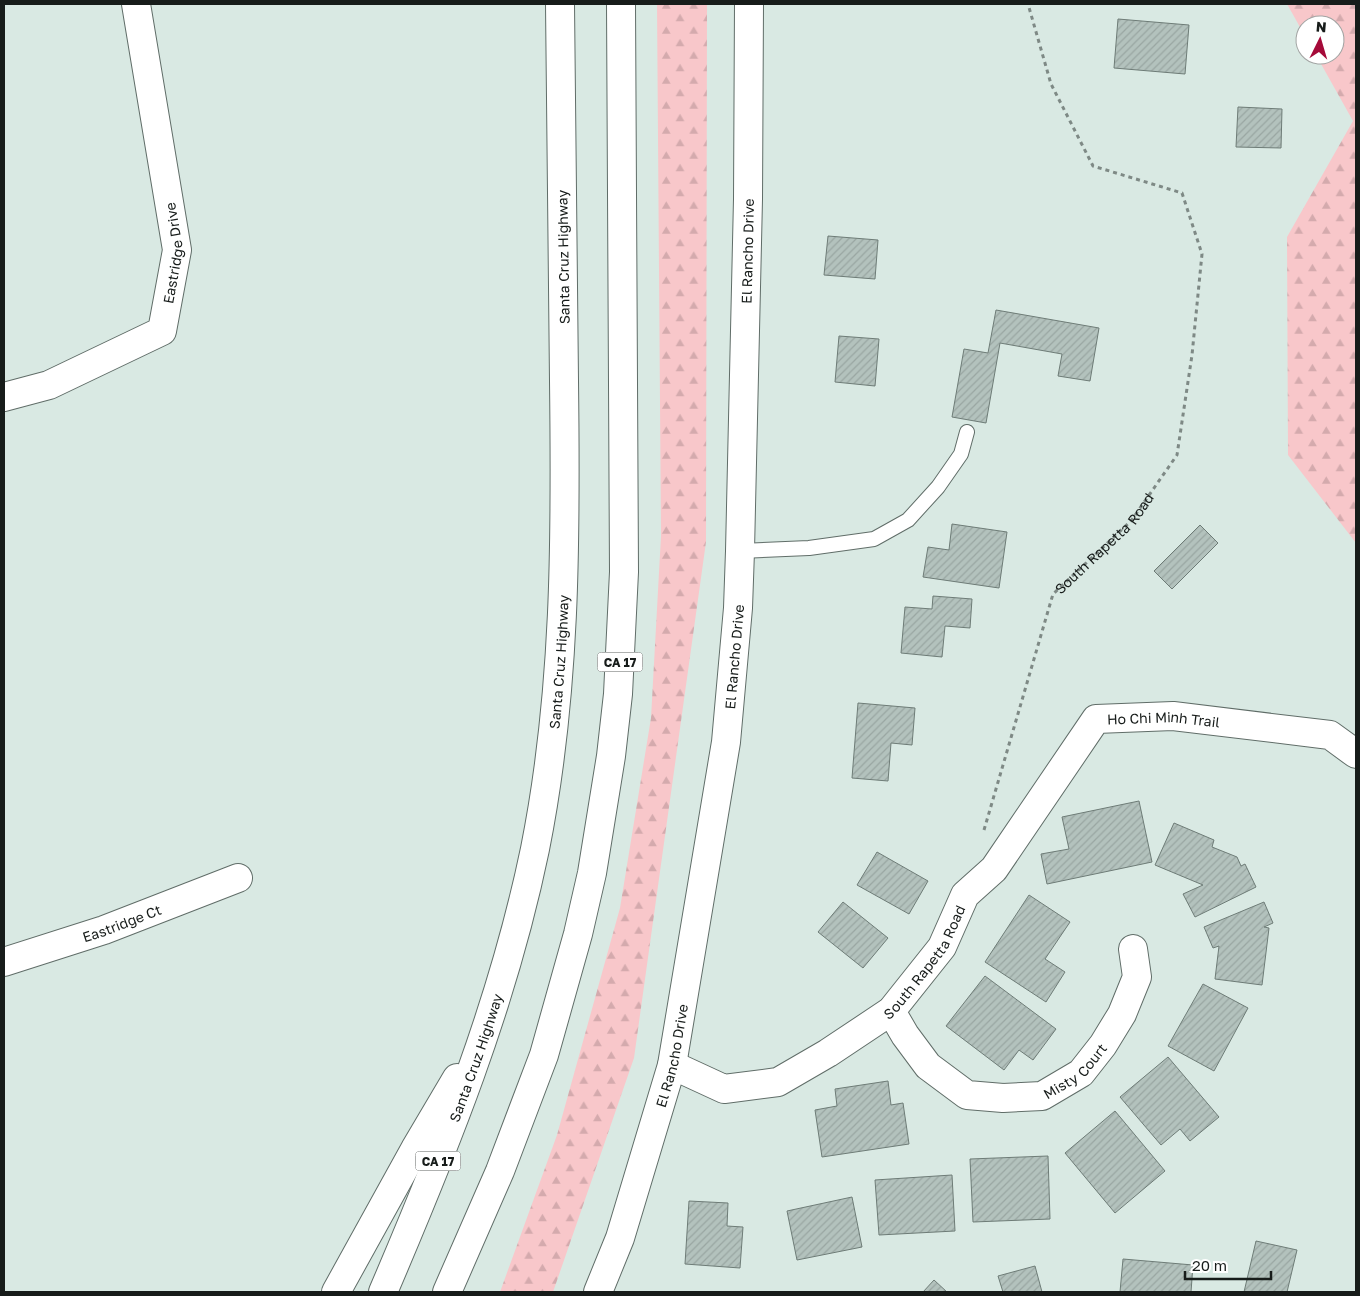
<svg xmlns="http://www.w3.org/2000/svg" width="1360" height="1296" viewBox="0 0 1360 1296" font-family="'Golos Text',sans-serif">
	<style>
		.forest { fill: url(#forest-firs) }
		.building { fill: url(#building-hatch); stroke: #6e7c77 }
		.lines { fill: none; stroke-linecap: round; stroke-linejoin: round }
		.lane-casing { stroke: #606d68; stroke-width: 16 }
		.street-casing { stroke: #606d68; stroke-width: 30 }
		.secondary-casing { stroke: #606d68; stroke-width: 30 }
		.highway-casing { stroke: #606d68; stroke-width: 30 }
		.path { stroke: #7e8985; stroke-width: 3; stroke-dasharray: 4 4; stroke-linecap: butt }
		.lane { stroke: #fff; stroke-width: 14 }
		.street { stroke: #fff; stroke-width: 28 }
		.secondary { stroke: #fff; stroke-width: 28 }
		.highway { stroke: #fff; stroke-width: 28 }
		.labels { text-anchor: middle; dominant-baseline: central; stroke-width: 4.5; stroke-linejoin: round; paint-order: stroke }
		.shield { fill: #fff; stroke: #5d605f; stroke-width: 1 }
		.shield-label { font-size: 12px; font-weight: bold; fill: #171c1a }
		.street-label { font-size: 14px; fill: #171c1a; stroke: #fff }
	</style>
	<defs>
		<pattern id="forest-firs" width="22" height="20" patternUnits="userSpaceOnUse" patternTransform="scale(1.25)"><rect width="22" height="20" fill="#f8c7ca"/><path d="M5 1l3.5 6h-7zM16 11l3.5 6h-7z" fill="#d4aaad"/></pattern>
		<pattern id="building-hatch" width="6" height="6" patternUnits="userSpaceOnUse" patternTransform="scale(1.25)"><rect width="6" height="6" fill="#b3c2bd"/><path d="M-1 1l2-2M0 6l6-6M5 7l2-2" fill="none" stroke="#99a6a2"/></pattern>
	</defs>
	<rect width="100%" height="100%" fill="#d9e9e3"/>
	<path class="forest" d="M 657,4 L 707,4 L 706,542 L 634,1058 L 553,1292 L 500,1292 L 557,1135 L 620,908 L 651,718 L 661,536 Z
		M 1287,4 L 1356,4 L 1356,543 L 1288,455 L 1287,237 L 1353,121 L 1316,55 L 1335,55 L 1335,25 L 1305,25 L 1305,36 Z"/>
	<path class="building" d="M 1118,19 L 1189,25 L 1185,74 L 1114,68 Z
		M 1238,107 L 1282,109 L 1281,148 L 1236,147 Z
		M 828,236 L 878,240 L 875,279 L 824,275 Z
		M 996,310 L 1099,328 L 1090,381 L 1058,376 L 1062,354 L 1000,343 L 986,423 L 952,417 L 964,349 L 988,353 Z
		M 839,336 L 879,339 L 875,386 L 835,382 Z
		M 952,524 L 1007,532 L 999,588 L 923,577 L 928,547 L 949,550 Z
		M 1200,525 L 1218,543 L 1172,589 L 1154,571 Z
		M 933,596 L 972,599 L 970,628 L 945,626 L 942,657 L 901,653 L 905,607 L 932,609 Z
		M 858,703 L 915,708 L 912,745 L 891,743 L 888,781 L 852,778 Z
		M 1139,801 L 1152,862 L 1047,884 L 1041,854 L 1069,849 L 1062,817 Z
		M 1174,823 L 1214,840 L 1212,847 L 1237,857 L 1241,866 L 1245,864 L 1256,887 L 1195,917 L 1183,894 L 1203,885 L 1155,865 Z
		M 877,852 L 928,881 L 909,914 L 857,885 Z
		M 1029,895 L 1070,922 L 1045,959 L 1065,972 L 1046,1002 L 985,962 Z
		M 843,902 L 888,938 L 863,968 L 818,932 Z
		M 1264,902 L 1273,923 L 1264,927 L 1269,928 L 1262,985 L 1215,979 L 1219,946 L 1213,948 L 1204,927 Z
		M 985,976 L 1056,1029 L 1033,1060 L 1019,1050 L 1004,1070 L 946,1026 Z
		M 1203,984 L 1248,1008 L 1214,1071 L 1168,1046 Z
		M 1168,1057 L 1219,1117 L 1190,1141 L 1180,1129 L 1161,1145 L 1120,1097 Z
		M 888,1081 L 891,1105 L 903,1103 L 909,1144 L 822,1157 L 815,1110 L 837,1106 L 835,1089 Z
		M 1115,1111 L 1165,1171 L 1115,1213 L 1065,1153 Z
		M 1048,1156 L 1050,1219 L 973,1222 L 970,1159 Z
		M 952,1175 L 955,1231 L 879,1235 L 875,1180 Z
		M 852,1197 L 862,1247 L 797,1260 L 787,1211 Z
		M 689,1201 L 728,1203 L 727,1226 L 743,1227 L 740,1268 L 685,1264 Z
		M 1256,1241 L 1297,1250 L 1287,1292 L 1244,1292 Z
		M 1123,1259 L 1193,1265 L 1191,1292 L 1120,1292 Z
		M 1035,1266 L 1042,1292 L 1003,1292 L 998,1276 Z
		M 934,1280 L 947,1292 L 923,1292 Z"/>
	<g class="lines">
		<defs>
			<path id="lane" d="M 740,551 L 809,548 L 874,539 L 908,520 L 938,487 L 961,454 L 967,432"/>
			<g id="street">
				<path id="s2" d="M 4,397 L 49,385 L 162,331 L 177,250 L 136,4"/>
				<path id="s3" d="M 4,962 L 104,930 L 238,878"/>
				<path id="s4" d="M 891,1011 L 905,1035 L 928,1066 L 967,1095 L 1003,1098 L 1042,1096 L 1081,1073 L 1103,1045 L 1122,1014 L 1137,977 L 1133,949"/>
				<path id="s5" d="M 672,1065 L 724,1089 L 778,1082 L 828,1053 L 891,1011 L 942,947 L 965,895 L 994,869 L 1096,719 L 1173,716 L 1330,735 L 1356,754"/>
			</g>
			<g id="secondary">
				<path id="s6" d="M 598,1292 L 620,1238 L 672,1065 L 726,742 L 738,608 L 740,551 L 748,199 L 749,4"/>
			</g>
			<g id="highway">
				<path d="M 336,1292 L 415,1149 L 457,1078"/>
				<path id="s7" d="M 383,1292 C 445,1147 503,1004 535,849 C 566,694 566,538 564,381 C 563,255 562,129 560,4"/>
				<path d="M 447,1292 L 500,1171 L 544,1055 L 578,934 L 592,873 L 611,756 L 618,694 L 624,572 L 621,4"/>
			</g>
		</defs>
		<use href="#lane" class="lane-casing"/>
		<use href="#street" class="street-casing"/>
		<use href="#secondary" class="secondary-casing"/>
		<use href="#highway" class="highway-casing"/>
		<path class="path" id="s1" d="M 984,830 L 1053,594 L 1131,521 L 1177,455 L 1192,355 L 1202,254 L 1182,193 L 1093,166 L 1051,84 L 1028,4"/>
		<use href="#lane" class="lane"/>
		<use href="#street" class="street"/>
		<use href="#secondary" class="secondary"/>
		<use href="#highway" class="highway"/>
	</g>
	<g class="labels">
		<g class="shield">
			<rect x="597.5" y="652.5" width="45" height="19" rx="4"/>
			<rect x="415.5" y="1151.5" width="45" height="19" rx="4"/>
		</g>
		<g class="shield-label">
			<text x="620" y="662">CA 17</text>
			<text x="438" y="1161">CA 17</text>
		</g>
		<g class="street-label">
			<text stroke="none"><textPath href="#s2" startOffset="251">Eastridge Drive</textPath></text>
			<text stroke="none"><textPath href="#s6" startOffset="1058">El Rancho Drive</textPath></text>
			<text transform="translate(563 257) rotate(-91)">Santa Cruz Highway</text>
			<text stroke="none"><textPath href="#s1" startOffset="318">South Rapetta Road</textPath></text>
			<text stroke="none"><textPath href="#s6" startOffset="652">El Rancho Drive</textPath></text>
			<text stroke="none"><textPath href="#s7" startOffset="658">Santa Cruz Highway</textPath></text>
			<text stroke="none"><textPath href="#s5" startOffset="672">Ho Chi Minh Trail</textPath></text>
			<text stroke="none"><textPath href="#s3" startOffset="124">Eastridge Ct</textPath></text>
			<text stroke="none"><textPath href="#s5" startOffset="305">South Rapetta Road</textPath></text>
			<text stroke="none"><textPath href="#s6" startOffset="248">El Rancho Drive</textPath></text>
			<text stroke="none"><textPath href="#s7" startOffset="252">Santa Cruz Highway</textPath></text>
			<text stroke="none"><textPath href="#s4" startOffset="232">Misty Court</textPath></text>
		</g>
	</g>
	<rect width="1360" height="1296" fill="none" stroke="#171c1a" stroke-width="10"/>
	<g transform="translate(1320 40) rotate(5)"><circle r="24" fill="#ffffff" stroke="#a2a4a3"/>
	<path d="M0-4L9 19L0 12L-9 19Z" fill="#a50a39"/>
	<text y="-8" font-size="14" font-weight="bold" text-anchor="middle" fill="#171c1a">N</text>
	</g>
	<path d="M1185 1271v8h86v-8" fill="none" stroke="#171c1a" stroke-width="2.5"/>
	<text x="1192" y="1271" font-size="15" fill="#171c1a" stroke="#ffffff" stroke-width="4" paint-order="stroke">20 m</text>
</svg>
